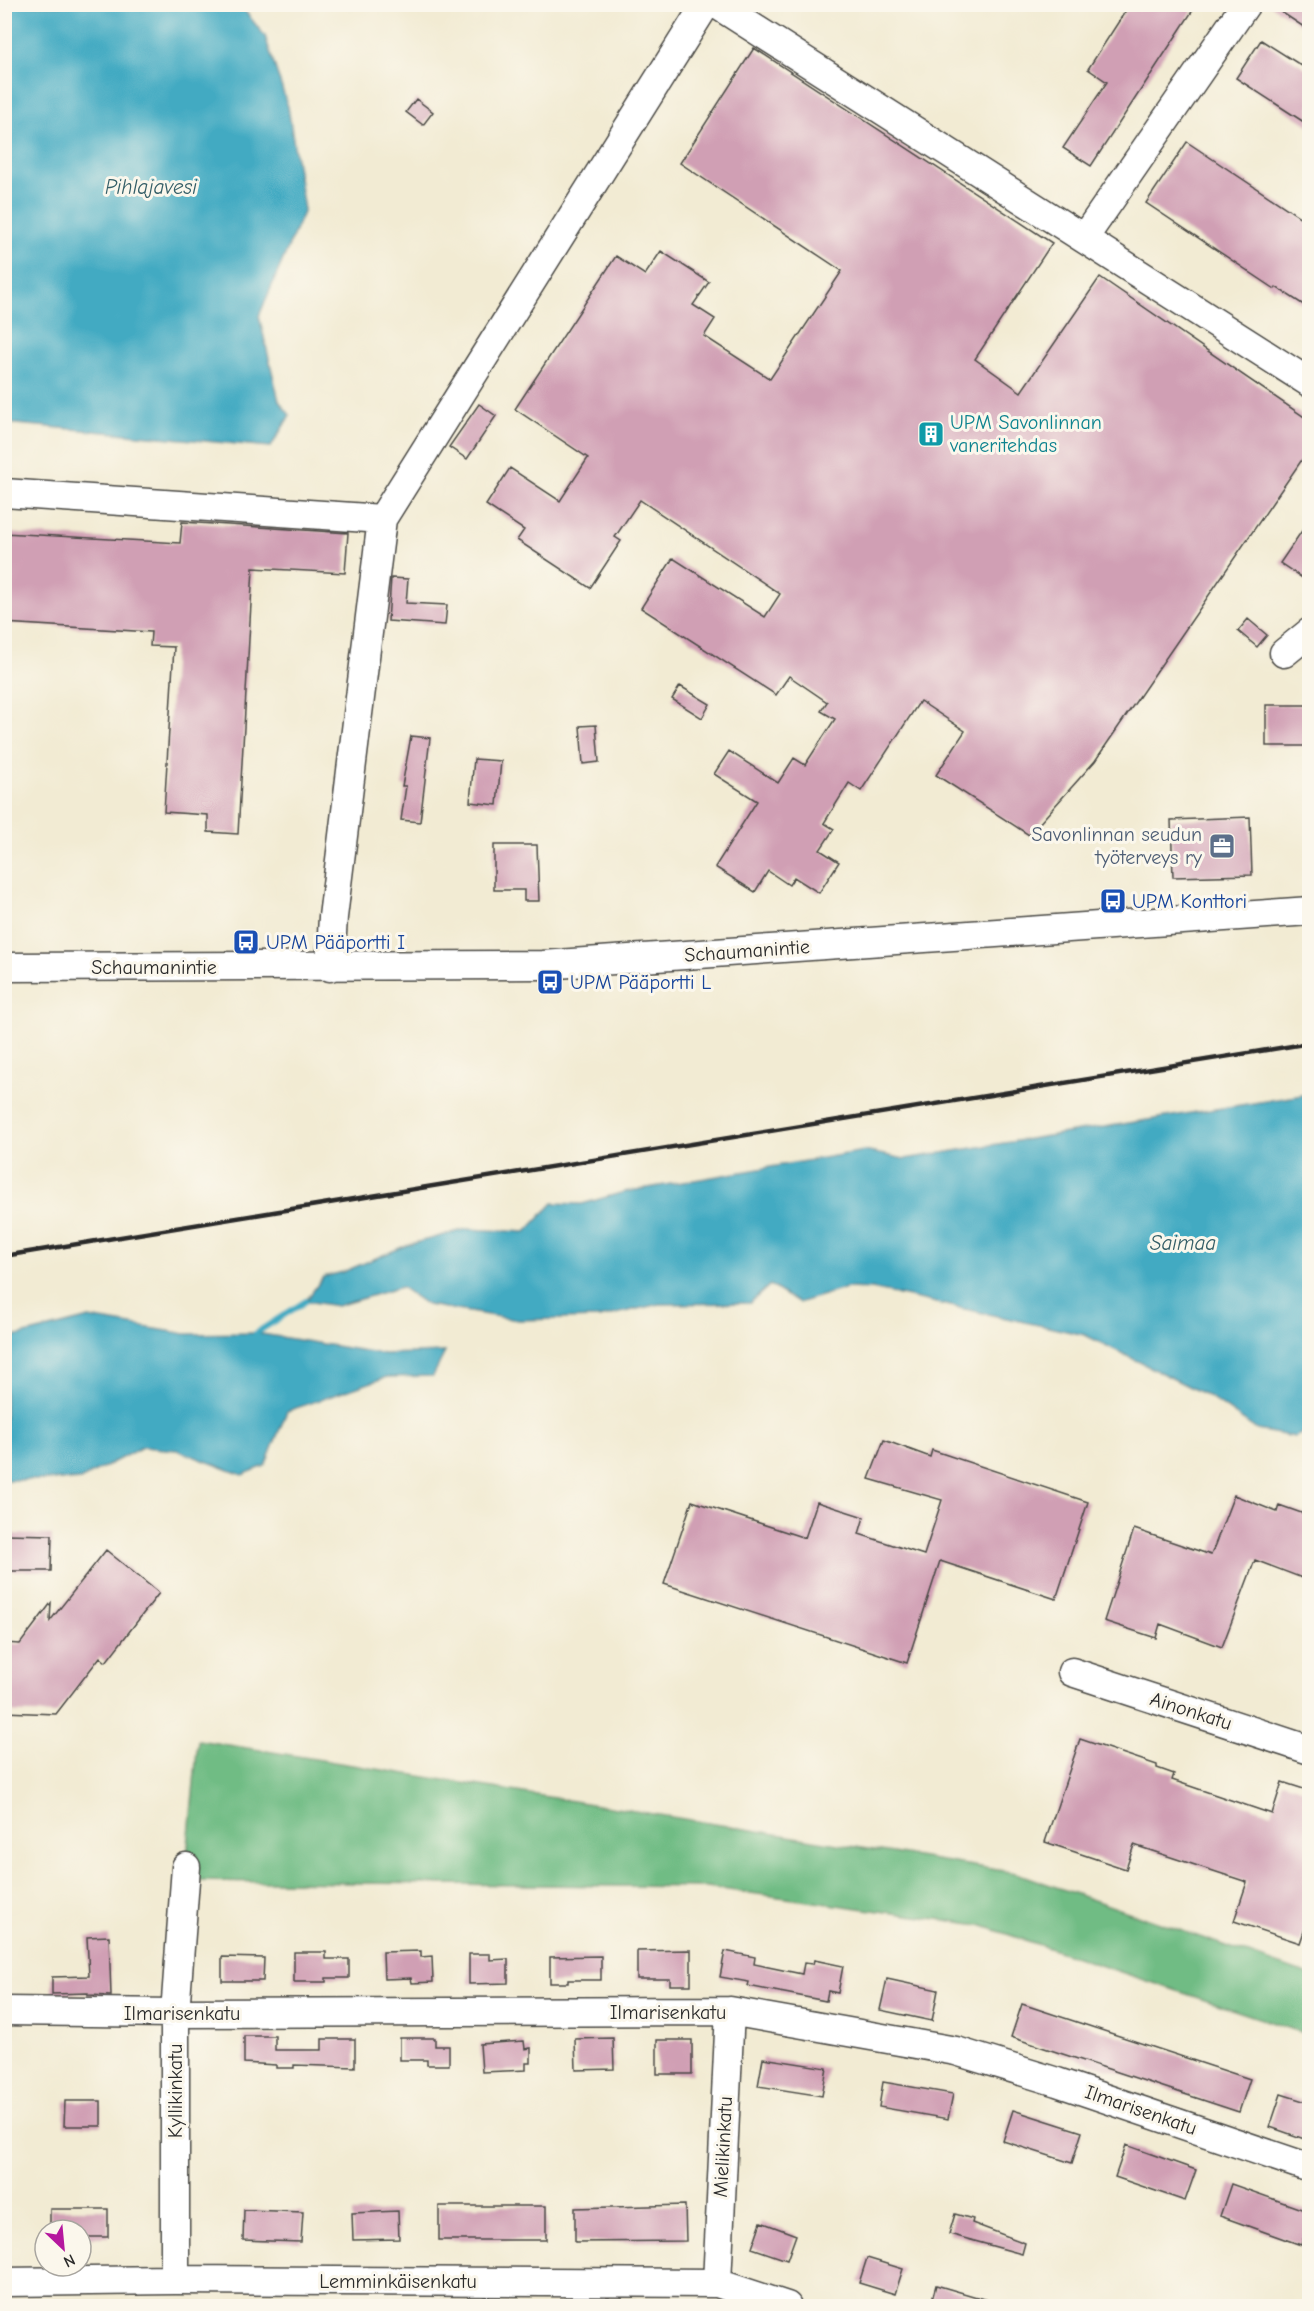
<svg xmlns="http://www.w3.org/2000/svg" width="1314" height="2311" viewBox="0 0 1314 2311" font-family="'Comic Neue',sans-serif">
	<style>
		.forest { fill: #6fbc84; stroke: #4d7458; stroke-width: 1.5 }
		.water { fill: #42aac2; stroke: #366a76; stroke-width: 1.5 }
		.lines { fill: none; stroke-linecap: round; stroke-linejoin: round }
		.stream { stroke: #42aac2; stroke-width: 6 }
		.building { fill: #d09fb4 }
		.minor-casing { stroke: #494844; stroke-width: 31 }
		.minor { stroke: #fff; stroke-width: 28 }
		.rail { stroke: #2b2b2b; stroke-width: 4.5 }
		.labels { text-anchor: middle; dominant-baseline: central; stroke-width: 6; stroke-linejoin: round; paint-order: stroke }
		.culture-label { font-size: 20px; fill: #0d838f; stroke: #fbf7ec; text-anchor: start }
		.service-label { font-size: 20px; fill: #4e5e75; stroke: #fbf7ec; text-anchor: end }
		.transit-label { font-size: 20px; fill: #164399; stroke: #fbf7ec; text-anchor: start }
		.street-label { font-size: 20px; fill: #2b2b2b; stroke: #fbf7ec }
		.water-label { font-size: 21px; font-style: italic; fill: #345e67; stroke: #fbf7ec }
	</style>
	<rect width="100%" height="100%" fill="#fbf7ec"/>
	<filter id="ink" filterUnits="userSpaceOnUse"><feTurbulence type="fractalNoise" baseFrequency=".0167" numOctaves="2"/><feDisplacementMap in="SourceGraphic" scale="12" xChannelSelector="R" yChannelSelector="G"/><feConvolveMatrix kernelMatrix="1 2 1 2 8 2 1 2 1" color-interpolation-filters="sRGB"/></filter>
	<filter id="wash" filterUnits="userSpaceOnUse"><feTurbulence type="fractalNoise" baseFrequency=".008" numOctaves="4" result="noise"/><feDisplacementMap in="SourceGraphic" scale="24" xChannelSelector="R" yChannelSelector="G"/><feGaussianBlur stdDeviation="1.35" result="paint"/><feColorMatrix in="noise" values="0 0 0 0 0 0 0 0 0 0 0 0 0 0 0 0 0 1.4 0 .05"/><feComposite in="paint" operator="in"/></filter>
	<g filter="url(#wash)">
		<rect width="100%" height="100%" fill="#f2ebd3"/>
		<path class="forest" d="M 198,1740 L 1016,1873 L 1309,1975 L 1309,2035 L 980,1925 L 707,1887 L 194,1881 L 186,1867 Z"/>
		<path class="water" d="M 4,5 L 240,5 L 265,36 L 288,107 L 304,210 L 259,316 L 279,401 L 290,415 L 271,447 L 5,423 Z
			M 1309,1094 L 1310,1421 L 1308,1430 L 1295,1437 L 1257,1430 L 1210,1397 L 1085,1335 L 872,1289 L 847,1288 L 798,1303 L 770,1285 L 750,1303 L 659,1304 L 599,1318 L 518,1320 L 427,1305 L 401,1287 L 337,1306 L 306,1301 L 323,1277 L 343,1272 L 407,1245 L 467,1229 L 526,1232 L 553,1203 L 582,1204 L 624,1192 L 864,1151 L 905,1159 Z
			M 89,1318 L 186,1334 L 256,1333 L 384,1354 L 445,1352 L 433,1376 L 387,1377 L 287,1411 L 265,1466 L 242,1475 L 177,1450 L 142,1447 L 80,1480 L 5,1480 L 5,1339 Z"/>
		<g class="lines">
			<path class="stream" d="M 256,1333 L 306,1301"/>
		</g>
		<g id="blocks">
			<path class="building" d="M 1130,4 L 1197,4 L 1091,166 L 1063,148 L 1107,82 L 1088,69 Z
				M 1269,4 L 1310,4 L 1310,31 Z
				M 1261,40 L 1310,71 L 1310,126 L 1236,78 Z
				M 754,48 L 1052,243 L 975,359 L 1021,392 L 1100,277 L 1310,421 L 1310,448 L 1095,761 L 1029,835 L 936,775 L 965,731 L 920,701 L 861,791 L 849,783 L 824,823 L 834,829 L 820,850 L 839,862 L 819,893 L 794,877 L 789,885 L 768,871 L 755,892 L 715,867 L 757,801 L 714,774 L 729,751 L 778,783 L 794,758 L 805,765 L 835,719 L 821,711 L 827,702 L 789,676 L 776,695 L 641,608 L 673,558 L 765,617 L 780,594 L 640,500 L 615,537 L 621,541 L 590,588 L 517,540 L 524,530 L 486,505 L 510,468 L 560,501 L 588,458 L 515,409 L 616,256 L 645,275 L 661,251 L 709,282 L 693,305 L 715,319 L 704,336 L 770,379 L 842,271 L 680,163 Z
				M 416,99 L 433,112 L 423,125 L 406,112 Z
				M 1187,142 L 1310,224 L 1310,309 L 1276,287 L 1275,289 L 1146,203 Z
				M 479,404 L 496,416 L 467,459 L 449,447 Z
				M 1310,519 L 1310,583 L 1280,563 Z
				M 182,522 L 348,533 L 345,573 L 253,568 L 238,834 L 208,832 L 208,815 L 164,812 L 174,647 L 150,646 L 151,632 L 4,623 L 4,533 L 180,543 Z
				M 391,578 L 408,579 L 406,603 L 447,605 L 445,625 L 388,621 Z
				M 1248,619 L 1267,635 L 1257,647 L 1238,631 Z
				M 680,686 L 710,704 L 702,718 L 672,699 Z
				M 1266,705 L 1310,705 L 1310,746 L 1266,746 Z
				M 596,725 L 599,762 L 583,764 L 580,726 Z
				M 411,736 L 430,738 L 420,822 L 401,820 L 406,786 L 402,786 Z
				M 474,759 L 501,761 L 497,805 L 470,802 Z
				M 1250,817 L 1252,875 L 1173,877 L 1171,820 Z
				M 494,845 L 537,845 L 539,901 L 524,901 L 524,890 L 494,890 Z
				M 884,1440 L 930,1457 L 932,1450 L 1088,1502 L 1056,1599 L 940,1561 L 907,1663 L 664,1584 L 692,1501 L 805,1538 L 817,1502 L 864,1517 L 859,1534 L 924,1555 L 942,1500 L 869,1479 Z
				M 1234,1495 L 1277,1512 L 1279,1505 L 1310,1516 L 1310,1581 L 1255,1560 L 1222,1647 L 1160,1624 L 1156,1638 L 1104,1621 L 1134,1529 L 1211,1555 Z
				M 4,1534 L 52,1535 L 51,1571 L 4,1571 Z
				M 106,1550 L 159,1593 L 106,1662 L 100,1657 L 56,1714 L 4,1712 L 4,1643 L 20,1644 L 51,1603 L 50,1621 Z
				M 1080,1739 L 1157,1765 L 1157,1768 L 1174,1774 L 1172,1780 L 1272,1814 L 1282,1782 L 1310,1791 L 1310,1914 L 1300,1943 L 1234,1921 L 1247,1882 L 1134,1845 L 1126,1869 L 1045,1842 Z
				M 109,1936 L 111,1996 L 88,1995 L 88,1993 L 52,1994 L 52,1977 L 89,1976 L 87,1937 Z
				M 691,1950 L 691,1985 L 670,1985 L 670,1979 L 637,1979 L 637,1951 Z
				M 421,1951 L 421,1957 L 432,1956 L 433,1982 L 412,1983 L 411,1978 L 384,1979 L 383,1952 Z
				M 725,1951 L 755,1957 L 754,1964 L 802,1974 L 804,1963 L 813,1964 L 814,1960 L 843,1966 L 838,1993 L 828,1991 L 826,2001 L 748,1986 L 749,1982 L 720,1977 Z
				M 294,1952 L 326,1952 L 326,1959 L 349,1959 L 349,1978 L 326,1978 L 326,1982 L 294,1982 Z
				M 469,1954 L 490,1954 L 490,1960 L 508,1959 L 508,1983 L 469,1984 Z
				M 601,1956 L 601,1980 L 568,1980 L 568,1983 L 550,1983 L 550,1957 Z
				M 222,1957 L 264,1958 L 263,1981 L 222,1981 Z
				M 887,1979 L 938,1990 L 932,2021 L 880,2010 Z
				M 1022,2004 L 1250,2079 L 1239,2112 L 1011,2037 Z
				M 244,2036 L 275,2036 L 275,2050 L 322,2050 L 322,2039 L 355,2039 L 355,2067 L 294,2065 L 294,2068 L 276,2068 L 276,2065 L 244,2063 Z
				M 400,2038 L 435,2038 L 435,2046 L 449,2046 L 449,2065 L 427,2065 L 427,2060 L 400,2060 Z
				M 613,2038 L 614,2069 L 576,2070 L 575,2039 Z
				M 657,2040 L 692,2040 L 692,2074 L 657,2074 Z
				M 524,2041 L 525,2049 L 531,2048 L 531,2063 L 526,2063 L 526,2070 L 482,2072 L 480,2044 Z
				M 763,2058 L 827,2068 L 822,2096 L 758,2086 Z
				M 883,2082 L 953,2094 L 948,2119 L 879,2107 Z
				M 1281,2094 L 1310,2103 L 1310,2141 L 1270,2127 Z
				M 65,2101 L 101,2101 L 101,2126 L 64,2126 Z
				M 1013,2110 L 1082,2132 L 1072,2163 L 1003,2141 Z
				M 1126,2145 L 1196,2170 L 1185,2201 L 1115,2177 Z
				M 1231,2184 L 1310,2212 L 1310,2222 L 1301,2245 L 1220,2216 Z
				M 685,2205 L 686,2241 L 575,2242 L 575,2208 Z
				M 439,2206 L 546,2206 L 546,2240 L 439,2240 Z
				M 50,2209 L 108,2209 L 108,2237 L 81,2237 L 81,2230 L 50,2230 Z
				M 244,2210 L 303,2212 L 301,2242 L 243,2240 Z
				M 398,2211 L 399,2239 L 353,2240 L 352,2213 Z
				M 955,2214 L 973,2219 L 972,2223 L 1025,2243 L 1022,2254 L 949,2234 Z
				M 761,2222 L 796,2235 L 787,2260 L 752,2248 Z
				M 867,2258 L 903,2269 L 895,2294 L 859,2283 Z
				M 936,2285 L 994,2302 L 993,2307 L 930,2307 Z"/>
		</g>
	</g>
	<g filter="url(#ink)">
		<use href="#blocks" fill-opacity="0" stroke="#494844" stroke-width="1.5"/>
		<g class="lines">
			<defs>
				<path id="minor" d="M 716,4 L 1310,383
					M 1084,238 L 1246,4
					M 4,493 L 382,519 L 333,917 L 330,967
					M 382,519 L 706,4
					M 1284,653 L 1310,632
					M 4,967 L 543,965 L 1310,911
					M 1072,1672 L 1310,1750
					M 4,2011 L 175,2013 L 730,2011 L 956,2051 L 1057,2082 L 1310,2168
					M 175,2280 L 175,2013 L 186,1867
					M 4,2282 L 175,2280 L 717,2283 L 787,2306
					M 717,2283 L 730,2011"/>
			</defs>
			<use href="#minor" class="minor-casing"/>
			<use href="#minor" class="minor"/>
			<path class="rail" d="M 4,1256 L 1310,1043"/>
		</g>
	</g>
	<defs>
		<symbol id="building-square" viewBox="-11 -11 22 22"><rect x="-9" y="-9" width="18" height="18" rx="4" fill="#0f9aa8" stroke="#fbf7ec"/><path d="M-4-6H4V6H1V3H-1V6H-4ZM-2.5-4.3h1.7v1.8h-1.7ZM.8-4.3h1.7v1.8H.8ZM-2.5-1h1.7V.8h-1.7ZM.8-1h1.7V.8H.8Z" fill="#fff"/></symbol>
		<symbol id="office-square" viewBox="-11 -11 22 22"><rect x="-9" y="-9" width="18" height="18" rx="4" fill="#5c6f8a" stroke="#fbf7ec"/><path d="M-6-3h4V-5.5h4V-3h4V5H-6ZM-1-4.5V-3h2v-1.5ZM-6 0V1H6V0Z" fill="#fff"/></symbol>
		<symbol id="bus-square" viewBox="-11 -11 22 22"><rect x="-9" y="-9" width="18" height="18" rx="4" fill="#1a4fb4" stroke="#fbf7ec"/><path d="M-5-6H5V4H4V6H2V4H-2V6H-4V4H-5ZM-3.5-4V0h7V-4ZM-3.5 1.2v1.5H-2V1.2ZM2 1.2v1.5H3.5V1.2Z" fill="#fff"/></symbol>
	</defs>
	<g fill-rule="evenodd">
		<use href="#building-square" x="916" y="419" width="30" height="30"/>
		<use href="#office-square" x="1207" y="831" width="30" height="30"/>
		<use href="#bus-square" x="1098" y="886" width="30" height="30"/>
		<use href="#bus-square" x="231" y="927" width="30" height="30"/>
		<use href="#bus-square" x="535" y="967" width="30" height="30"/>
	</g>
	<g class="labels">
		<g class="culture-label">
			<text x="950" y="422">UPM Savonlinnan<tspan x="950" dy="23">vaneritehdas</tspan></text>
		</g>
		<g class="service-label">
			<text x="1202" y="834">Savonlinnan seudun<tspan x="1202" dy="23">työterveys ry</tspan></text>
		</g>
		<g class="transit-label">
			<text x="1132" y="901">UPM Konttori</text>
			<text x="266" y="942">UPM Pääportti I</text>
			<text x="570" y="982">UPM Pääportti L</text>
		</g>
		<g class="street-label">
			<text transform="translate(747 951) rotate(-4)">Schaumanintie</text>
			<text x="154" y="967">Schaumanintie</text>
			<text transform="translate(1191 1711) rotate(18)">Ainonkatu</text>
			<text x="668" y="2012">Ilmarisenkatu</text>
			<text x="182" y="2013">Ilmarisenkatu</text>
			<text transform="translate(175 2091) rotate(-90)">Kyllikinkatu</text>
			<text transform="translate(1141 2110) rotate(19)">Ilmarisenkatu</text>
			<text transform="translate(723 2147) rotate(-87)">Mielikinkatu</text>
			<text x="398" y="2281">Lemminkäisenkatu</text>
		</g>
		<g class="water-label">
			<text x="151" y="187">Pihlajavesi</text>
			<text x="1183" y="1243">Saimaa</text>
		</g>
	</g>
	<rect width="1314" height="2311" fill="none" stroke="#fbf7ec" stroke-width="24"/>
	<g transform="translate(63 2248) rotate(154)"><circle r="28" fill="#fbf7ec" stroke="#a8a59f" stroke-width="1.5"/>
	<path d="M0-4.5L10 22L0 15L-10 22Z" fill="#b5179e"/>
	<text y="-9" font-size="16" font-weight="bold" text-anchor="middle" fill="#2b2b2b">N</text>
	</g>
</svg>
